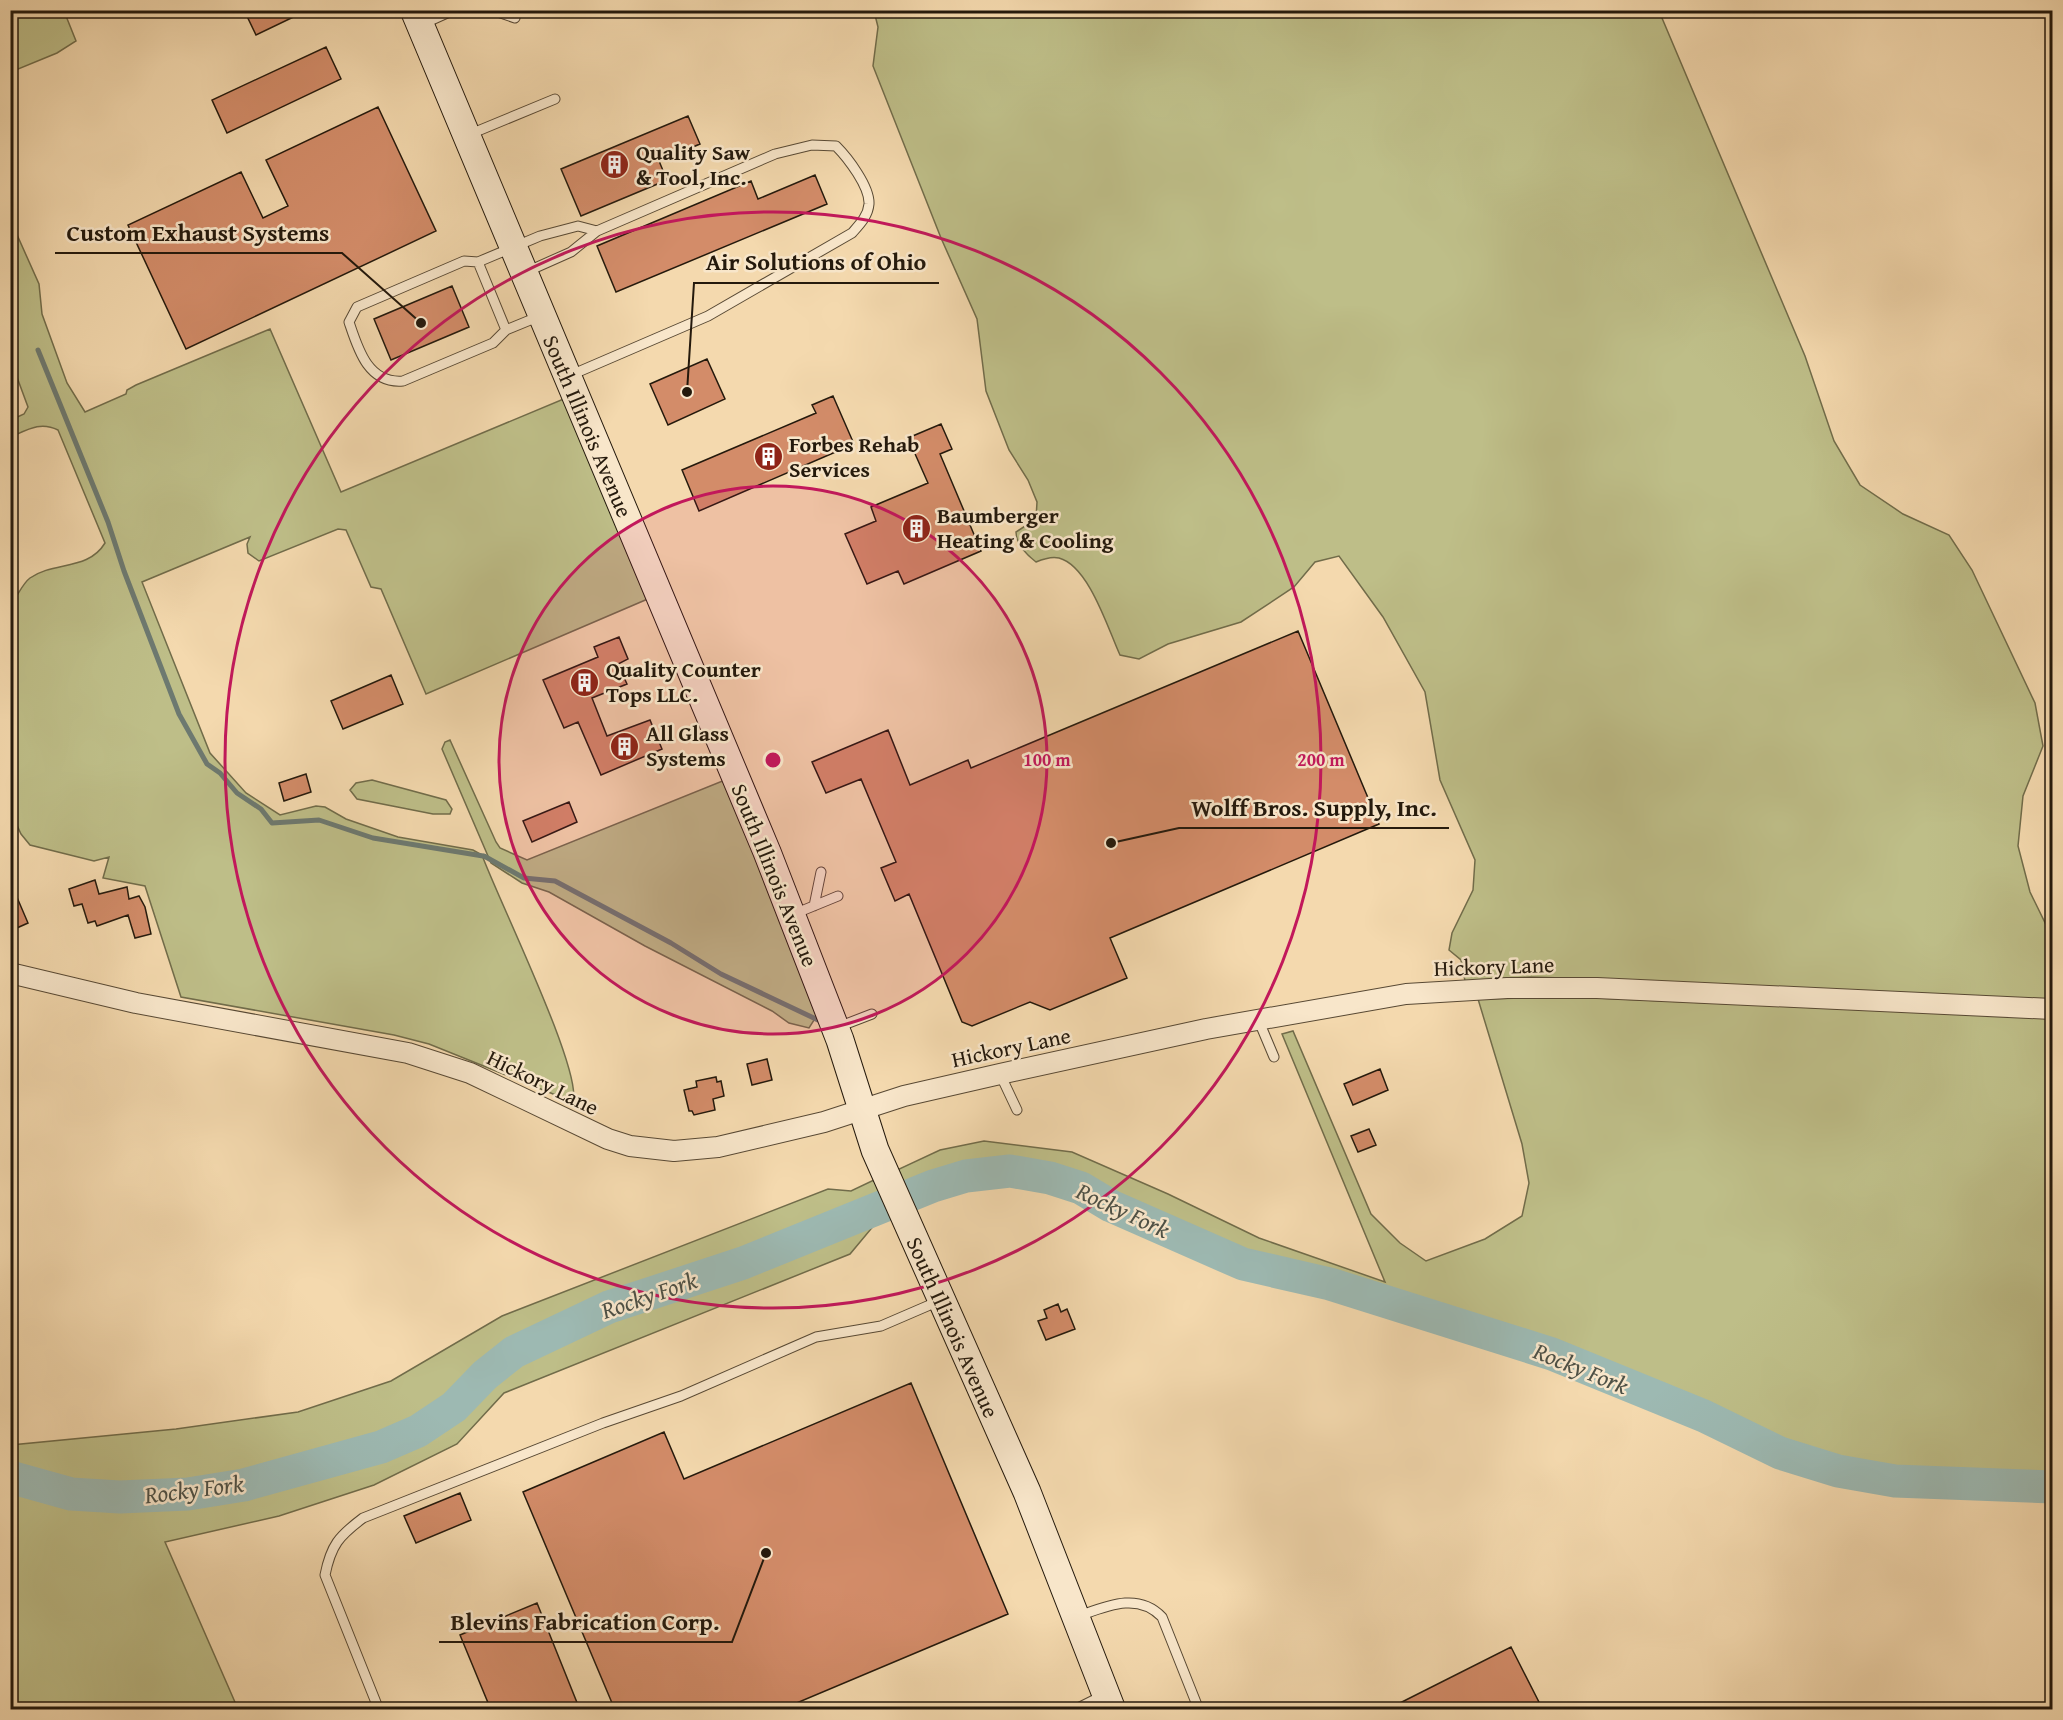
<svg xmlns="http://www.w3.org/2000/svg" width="2063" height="1720" viewBox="0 0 2063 1720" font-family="'Gentium Book Plus',serif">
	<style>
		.green { fill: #bebe88; stroke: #716c4a; stroke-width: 1.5 }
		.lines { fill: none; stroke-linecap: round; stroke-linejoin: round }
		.stream { stroke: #6d7970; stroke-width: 5 }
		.river { stroke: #9db9b2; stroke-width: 33 }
		.building { fill: #d38c69; stroke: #24190c; stroke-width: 1.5 }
		.lane-casing { stroke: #584934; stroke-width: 11 }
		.street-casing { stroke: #584934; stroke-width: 22 }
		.secondary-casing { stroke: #24190c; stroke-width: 29 }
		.lane { stroke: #f8e6ca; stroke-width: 9 }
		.street { stroke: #f8e6ca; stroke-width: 20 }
		.secondary { stroke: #f8e6ca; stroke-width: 27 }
		.ring { fill: none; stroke: #c2185b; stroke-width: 3 }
		.labels { text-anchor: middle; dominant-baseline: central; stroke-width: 5; stroke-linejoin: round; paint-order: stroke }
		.poi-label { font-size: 22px; font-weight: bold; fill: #24190c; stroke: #f8e6ca; text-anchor: start }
		.street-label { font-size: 22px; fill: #24190c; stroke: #f8e6ca }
		.water-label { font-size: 24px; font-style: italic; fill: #4e5146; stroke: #f8e6ca }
		.centre { fill: #c2185b; stroke: #f8e6ca; stroke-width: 3 }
		.ring-label { font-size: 18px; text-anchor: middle; font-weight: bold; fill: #c2185b; stroke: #f8e6ca; stroke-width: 5; stroke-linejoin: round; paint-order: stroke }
		.leader { fill: none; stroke: #24190c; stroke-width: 2 }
		.callout-dot { fill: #24190c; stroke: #f8e6ca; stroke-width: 2 }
		.callout-label { font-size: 24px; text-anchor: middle; font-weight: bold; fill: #24190c; stroke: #f8e6ca; stroke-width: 5; stroke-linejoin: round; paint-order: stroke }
	</style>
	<rect width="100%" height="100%" fill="#f4d9ae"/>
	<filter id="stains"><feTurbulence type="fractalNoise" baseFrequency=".00333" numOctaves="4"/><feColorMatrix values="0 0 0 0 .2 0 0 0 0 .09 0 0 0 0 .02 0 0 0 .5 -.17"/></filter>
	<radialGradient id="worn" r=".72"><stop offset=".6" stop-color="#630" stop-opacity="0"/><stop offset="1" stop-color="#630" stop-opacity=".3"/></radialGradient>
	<path class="green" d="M 11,10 L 64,11 L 76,41 L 57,53 L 11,72 Z
		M 874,11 L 1659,11 L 1805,356 L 1834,441 L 1860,485 L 1903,514 L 1949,535 L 1972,570 L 2035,703 L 2043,746 L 2023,796 L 2018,846 L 2030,892 L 2052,937 L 2052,1001 L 1596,979 L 1531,977 L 1465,981 L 1461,960 L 1449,950 L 1452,933 L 1473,890 L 1475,860 L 1440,780 L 1425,692 L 1383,617 L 1339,556 L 1315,562 L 1294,587 L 1241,622 L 1168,644 L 1139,659 L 1120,655 C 1108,629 1089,566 1059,558 C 1051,556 1043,559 1036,562 C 1027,555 1016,544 1016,532 L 1036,519 L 1037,502 L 1028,480 L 1009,450 L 986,391 L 977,319 L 941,238 L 873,66 L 878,27 Z
		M 10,219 L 39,284 L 42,314 L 67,383 L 85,412 L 126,394 L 127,390 L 136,385 L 270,329 L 341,492 L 566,398 L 650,598 L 426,694 L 381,589 L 371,587 L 346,530 L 338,529 L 259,561 L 248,553 L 247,544 L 250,537 L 142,582 L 210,753 L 246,793 L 280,815 L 316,806 L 325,807 L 346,819 L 398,837 L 473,850 L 482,855 C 497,897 583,1071 573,1102 L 429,1044 L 394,1035 L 181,997 L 145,886 L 103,878 L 109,857 L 94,861 L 30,845 L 21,834 L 10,810 L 11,604 C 18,596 22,584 30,578 C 54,561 88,571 105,543 L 58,430 C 40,421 27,430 11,437 L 11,420 L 24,414 L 28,407 L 11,361 Z
		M 450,740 L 496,842 L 500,848 L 527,860 L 725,780 L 821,1017 L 814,1020 L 809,1028 L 789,1023 L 772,1011 L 645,946 L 549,892 L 522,883 L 491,863 L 442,749 L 445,742 Z
		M 372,780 L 446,800 L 452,809 L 450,814 L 433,814 L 357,799 L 350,790 L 356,783 Z
		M 1574,997 L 2052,1018 L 2052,1487 L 1895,1481 L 1838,1471 L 1780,1453 L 1704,1416 L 1552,1354 L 1330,1284 L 1243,1264 L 1112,1206 L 1081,1188 L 1050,1178 L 1010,1171 L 966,1176 L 908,1196 L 897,1170 L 940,1150 L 984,1141 L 1072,1152 L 1168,1194 L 1259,1238 L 1385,1282 L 1282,1034 L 1293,1031 L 1371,1214 L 1400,1243 L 1426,1261 L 1485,1239 L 1522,1216 L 1529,1183 L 1522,1144 L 1478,999 Z
		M 876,1179 L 892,1217 L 875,1224 L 850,1254 L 504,1393 L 457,1444 L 374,1485 L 279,1516 L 165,1542 L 238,1709 L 11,1710 L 11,1445 L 176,1429 L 298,1412 L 391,1381 L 502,1316 L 828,1189 L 851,1191 Z"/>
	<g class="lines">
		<path class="stream" d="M 38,350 L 108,522 L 124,571 L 179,714 L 207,764 L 220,773 L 237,793 L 261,809 L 272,823 L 319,820 L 373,838 L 483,856
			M 484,856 L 524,878 L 555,881 L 671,943 L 721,974 L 818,1020"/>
		<path class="river" d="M 10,1477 L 71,1494 L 120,1497 L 188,1494 L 244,1485 L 381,1447 L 418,1431 L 454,1407 L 485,1375 L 514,1352 L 609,1307 L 743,1263 L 933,1186 L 966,1176 L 1010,1171 L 1050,1178 L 1081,1188 L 1111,1206 L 1243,1264 L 1330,1284 L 1552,1354 L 1704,1416 L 1780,1453 L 1838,1471 L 1895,1481 L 2052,1487"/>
	</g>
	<path class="building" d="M 244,10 L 308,10 L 256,35 Z
		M 326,47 L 341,79 L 227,133 L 212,100 Z
		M 378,107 L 436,231 L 186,349 L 128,225 L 241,172 L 263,218 L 288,206 L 266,160 Z
		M 688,116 L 700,144 L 659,161 L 667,180 L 581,216 L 561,169 Z
		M 815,175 L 827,204 L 616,292 L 597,246 L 751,181 L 758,199 Z
		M 452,286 L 469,327 L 391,360 L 374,319 Z
		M 707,359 L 725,399 L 668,425 L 650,384 Z
		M 833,396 L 854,444 L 699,511 L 682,470 L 816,413 L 812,405 Z
		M 941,424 L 952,449 L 940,454 L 981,551 L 904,584 L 898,571 L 867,584 L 845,534 L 876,521 L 871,507 L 928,483 L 908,438 Z
		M 1298,631 L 1379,824 L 1110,938 L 1127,978 L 1050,1010 L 1030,1002 L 972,1026 L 962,1022 L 909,894 L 895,901 L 881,868 L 896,862 L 861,779 L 826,793 L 812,762 L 888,730 L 910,785 L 968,760 L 971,768 Z
		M 619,637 L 628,659 L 618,664 L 627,684 L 592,698 L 607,736 L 650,720 L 662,749 L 601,775 L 578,722 L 564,728 L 543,680 L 598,657 L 594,647 Z
		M 391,675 L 403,704 L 343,729 L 331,701 Z
		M 306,774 L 311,792 L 284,801 L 279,783 Z
		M 569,802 L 577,822 L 532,842 L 523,821 Z
		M 95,880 L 99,894 L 127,887 L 129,899 L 139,896 L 145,907 L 151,934 L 135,938 L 128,915 L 97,926 L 95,921 L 88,923 L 82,904 L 74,906 L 69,889 Z
		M 10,881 L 28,923 L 10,931 Z
		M 767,1059 L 772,1080 L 752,1085 L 747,1064 Z
		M 1380,1069 L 1388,1090 L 1353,1105 L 1344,1084 Z
		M 716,1077 L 717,1082 L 721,1081 L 724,1096 L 713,1099 L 715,1110 L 694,1115 L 692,1111 L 689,1111 L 684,1090 L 697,1087 L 696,1081 Z
		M 1369,1129 L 1376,1145 L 1358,1152 L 1351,1136 Z
		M 1058,1304 L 1061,1312 L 1067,1309 L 1075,1329 L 1046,1340 L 1038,1321 L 1047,1318 L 1044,1310 Z
		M 911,1383 L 1008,1614 L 780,1710 L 615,1710 L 523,1492 L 664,1432 L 684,1479 Z
		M 460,1493 L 471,1520 L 416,1543 L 404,1516 Z
		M 537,1603 L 580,1710 L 491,1710 L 460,1635 Z
		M 1511,1647 L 1543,1710 L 1386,1710 Z"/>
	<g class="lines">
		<defs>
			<path id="lane" d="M 492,10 L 515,18
				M 423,24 L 454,10
				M 468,135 L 555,99
				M 478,262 L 506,330
				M 526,272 L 571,252 L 597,231 L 775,154 L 812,145 L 836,146 C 848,158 870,187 869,204 C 868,216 860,224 852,233 L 708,316 L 571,375
				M 540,316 L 506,330 L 493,343 L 403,381 C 368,384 358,349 349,322 L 357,307 L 464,261 L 478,262 L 540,236 L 578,226 L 597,231
				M 814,906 L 821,872
				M 794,914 L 838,896
				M 1258,1019 L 1274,1057
				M 838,1027 L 872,1014
				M 1000,1074 L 1017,1110
				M 1079,1616 C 1107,1606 1138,1592 1162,1617 L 1199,1710
				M 379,1710 L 325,1575 C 331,1545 339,1536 363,1518 L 603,1423 L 681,1396 L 816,1337 L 881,1326 L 939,1301
				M 1074,1710 L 1104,1695"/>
			<path id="street" d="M 10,973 L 136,1003 L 408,1053 L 470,1073 L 608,1139 L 630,1146 L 674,1151 L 718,1147 L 824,1122 L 904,1096 L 1000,1074 L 1206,1029 L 1406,994 L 1507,988 L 1597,988 L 2052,1009"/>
			<path id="secondary" d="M 414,10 L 767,852 L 840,1040 L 875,1150 L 1027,1492 L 1112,1710"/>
		</defs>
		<use href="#lane" class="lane-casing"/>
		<use href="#street" class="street-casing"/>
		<use href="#secondary" class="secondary-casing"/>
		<use href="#lane" class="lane"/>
		<use href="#street" class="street"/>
		<use href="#secondary" class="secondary"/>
	</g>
	<circle cx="773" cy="760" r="274" fill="#c2185b" fill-opacity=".12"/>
	<g class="ring">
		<circle cx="773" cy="760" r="274"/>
		<circle cx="773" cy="760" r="548"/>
	</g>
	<defs>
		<symbol id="building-disc" viewBox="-11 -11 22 22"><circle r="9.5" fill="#8f2418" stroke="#f8e6ca"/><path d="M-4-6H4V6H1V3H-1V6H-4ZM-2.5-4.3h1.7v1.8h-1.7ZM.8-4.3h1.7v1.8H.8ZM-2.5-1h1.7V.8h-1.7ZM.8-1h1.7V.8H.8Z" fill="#fff"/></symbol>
	</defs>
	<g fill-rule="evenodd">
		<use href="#building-disc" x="598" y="148" width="33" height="33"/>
		<use href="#building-disc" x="752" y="440" width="33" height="33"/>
		<use href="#building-disc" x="900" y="512" width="33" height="33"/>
		<use href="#building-disc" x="568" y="666" width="33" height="33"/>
		<use href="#building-disc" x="608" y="730" width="33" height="33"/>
	</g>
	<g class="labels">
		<g class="poi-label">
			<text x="636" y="152">Quality Saw<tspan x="636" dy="25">&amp; Tool, Inc.</tspan></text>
			<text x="789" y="444">Forbes Rehab<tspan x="789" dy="25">Services</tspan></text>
			<text x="937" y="515">Baumberger<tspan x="937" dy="25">Heating &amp; Cooling</tspan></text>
			<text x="606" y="669">Quality Counter<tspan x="606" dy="25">Tops LLC.</tspan></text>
			<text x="646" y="733">All Glass<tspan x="646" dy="25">Systems</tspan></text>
		</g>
		<g class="street-label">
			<text transform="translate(588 426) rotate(67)">South Illinois Avenue</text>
			<text transform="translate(775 875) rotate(68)">South Illinois Avenue</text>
			<text transform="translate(1494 966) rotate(-2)">Hickory Lane</text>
			<text transform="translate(1011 1047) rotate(-12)">Hickory Lane</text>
			<text transform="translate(543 1082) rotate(26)">Hickory Lane</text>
			<text transform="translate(953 1327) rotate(66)">South Illinois Avenue</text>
		</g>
		<g class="water-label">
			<text transform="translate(1123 1210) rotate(25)">Rocky Fork</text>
			<text transform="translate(649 1295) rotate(-19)">Rocky Fork</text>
			<text transform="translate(1581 1368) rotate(22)">Rocky Fork</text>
			<text transform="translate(194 1489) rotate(-7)">Rocky Fork</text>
		</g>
	</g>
	<circle cx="773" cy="760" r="9" class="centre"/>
	<g class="ring-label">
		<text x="1047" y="766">100 m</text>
		<text x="1321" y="766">200 m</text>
	</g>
	<path class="leader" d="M421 323L342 253H55M687 392L694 283H939M1111 843L1179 828H1449M766 1553L732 1642H439"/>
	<g class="callout-dot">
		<circle cx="421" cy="323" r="6"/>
		<circle cx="687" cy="392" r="6"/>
		<circle cx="1111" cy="843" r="6"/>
		<circle cx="766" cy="1553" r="6"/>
	</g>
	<g class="callout-label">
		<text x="198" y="241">Custom Exhaust Systems</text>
		<text x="816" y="270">Air Solutions of Ohio</text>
		<text x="1314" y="816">Wolff Bros. Supply, Inc.</text>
		<text x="585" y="1630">Blevins Fabrication Corp.</text>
	</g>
	<rect width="2063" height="1720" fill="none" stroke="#f4d9ae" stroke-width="36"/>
	<rect x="12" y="12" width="2039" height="1696" fill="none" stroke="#24190c" stroke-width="3"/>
	<rect x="18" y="18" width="2027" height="1684" fill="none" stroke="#24190c" stroke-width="1.5"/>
	<rect width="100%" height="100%" filter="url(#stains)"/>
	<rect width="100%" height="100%" fill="url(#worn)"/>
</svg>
